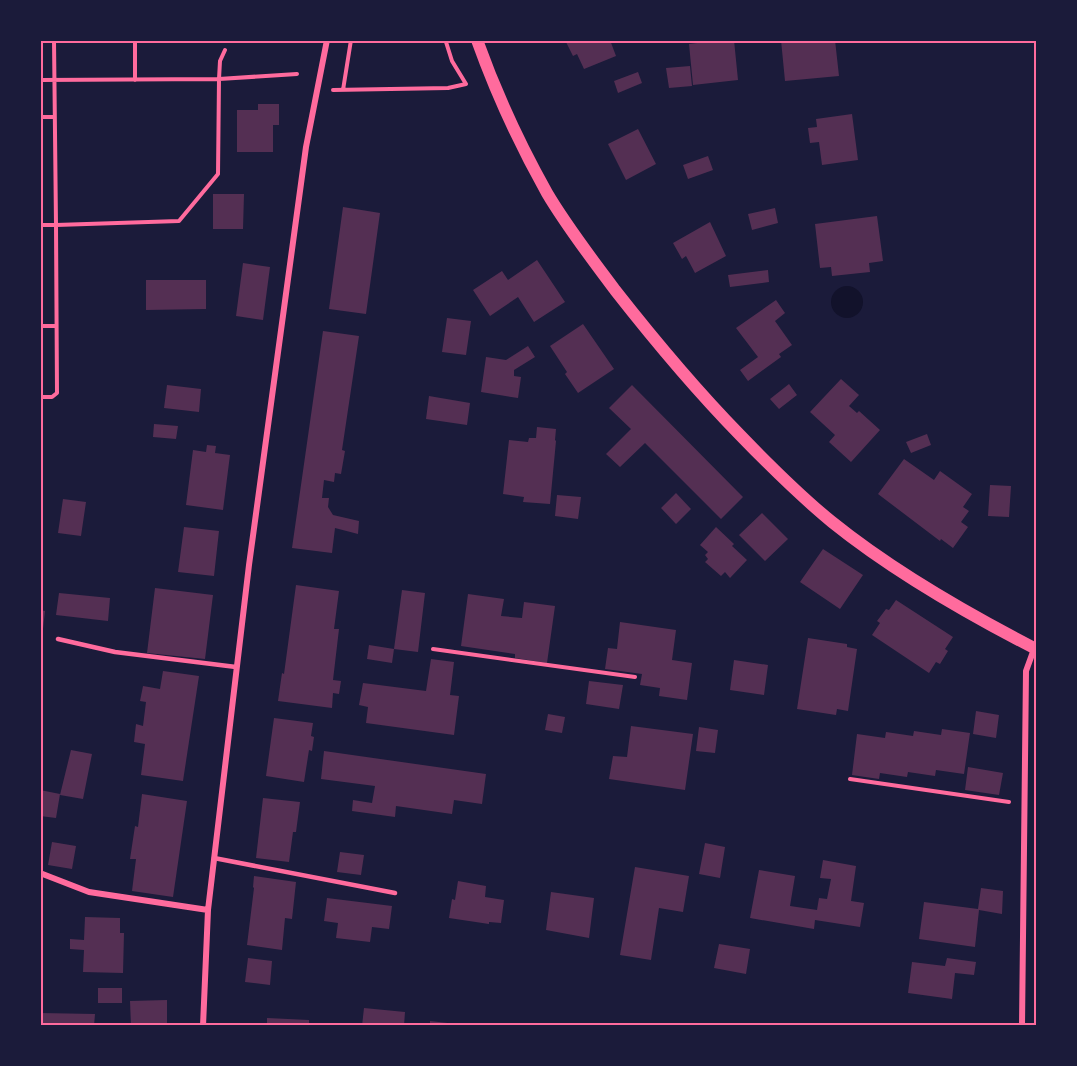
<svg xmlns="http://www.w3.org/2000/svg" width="1077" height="1066" viewBox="0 0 1077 1066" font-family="Commissioner,sans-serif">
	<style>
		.water { fill: #12122b }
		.building { fill: #542f53 }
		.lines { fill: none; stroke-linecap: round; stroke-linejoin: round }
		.path { stroke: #ff6b9d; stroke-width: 4 }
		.service { stroke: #ff6b9d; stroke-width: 4.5 }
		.minor { stroke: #ff6b9d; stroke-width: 6 }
		.secondary { stroke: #ff6b9d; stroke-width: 12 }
		.neatline { fill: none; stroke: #ff6b9d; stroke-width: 2 }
	</style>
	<rect width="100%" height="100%" fill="#1b1b3a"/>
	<path class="water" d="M831 302a16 16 0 1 1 32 0a16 16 0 1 1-32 0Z"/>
	<path class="building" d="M 569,40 L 610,40 L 616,56 L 584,69 L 577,54 L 573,56 L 566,42 Z
		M 721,40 L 734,40 L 738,80 L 693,85 L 689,44 Z
		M 781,40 L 835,40 L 839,76 L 785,81 Z
		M 690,66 L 692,86 L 669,88 L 666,68 Z
		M 638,72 L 642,83 L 618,93 L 614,81 Z
		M 258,104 L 279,104 L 279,125 L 273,125 L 273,152 L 237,152 L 237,110 L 258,110 Z
		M 852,114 L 858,160 L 822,165 L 819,142 L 810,143 L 808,128 L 817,127 L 816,119 Z
		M 638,129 L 656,164 L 626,180 L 608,144 Z
		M 708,156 L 713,170 L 688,179 L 683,165 Z
		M 213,194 L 244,194 L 243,229 L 213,229 Z
		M 343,207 L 380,213 L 366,314 L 329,309 Z
		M 775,208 L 778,223 L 752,230 L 748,214 Z
		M 877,216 L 883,261 L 869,263 L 870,272 L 832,276 L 831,267 L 820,268 L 815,224 Z
		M 710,222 L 726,256 L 695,273 L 686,256 L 682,259 L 673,243 Z
		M 537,260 L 565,302 L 534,322 L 518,297 L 490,316 L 473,290 L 502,271 L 508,280 Z
		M 243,263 L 270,267 L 263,320 L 236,316 Z
		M 768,270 L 769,282 L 730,287 L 728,275 Z
		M 146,280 L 206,280 L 206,309 L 146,310 Z
		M 776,300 L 785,313 L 775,321 L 792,345 L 779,354 L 781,357 L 748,381 L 740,370 L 758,357 L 736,328 Z
		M 447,318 L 471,321 L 466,355 L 442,352 Z
		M 583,324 L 614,369 L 578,393 L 565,374 L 567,372 L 550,346 Z
		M 323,331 L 359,336 L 342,450 L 345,451 L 341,474 L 335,473 L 334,482 L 324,480 L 322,498 L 329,498 L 328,507 L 333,515 L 359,521 L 358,534 L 335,528 L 332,553 L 292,548 Z
		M 528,346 L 535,357 L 514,370 L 514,376 L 521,377 L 518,398 L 481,392 L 486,357 L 506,360 Z
		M 841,379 L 859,395 L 849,406 L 857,413 L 859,411 L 880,430 L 851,462 L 829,442 L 835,435 L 810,412 Z
		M 789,384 L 797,395 L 779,409 L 770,399 Z
		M 167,385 L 201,389 L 199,412 L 164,408 Z
		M 632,385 L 743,497 L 721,519 L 645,443 L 620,467 L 606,454 L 631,429 L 609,408 Z
		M 429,396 L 470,403 L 467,425 L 426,419 Z
		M 154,424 L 178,426 L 176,439 L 153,437 Z
		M 537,427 L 556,429 L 555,440 L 556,441 L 550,504 L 523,502 L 524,497 L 503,494 L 509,440 L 528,442 L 529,438 L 536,438 Z
		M 927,434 L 931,445 L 911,453 L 906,442 Z
		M 207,445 L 216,446 L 215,453 L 230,455 L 223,510 L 186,505 L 193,450 L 206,452 Z
		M 904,459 L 934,480 L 940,471 L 972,494 L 963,507 L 969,511 L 961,522 L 968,527 L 953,548 L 941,539 L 940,541 L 878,494 Z
		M 990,485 L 1011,486 L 1009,517 L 988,516 Z
		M 676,493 L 691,509 L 676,524 L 661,508 Z
		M 557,495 L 581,497 L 578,519 L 555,516 Z
		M 63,499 L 86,502 L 81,536 L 58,533 Z
		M 762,513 L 788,539 L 765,561 L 739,535 Z
		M 184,527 L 219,531 L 214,576 L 178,572 Z
		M 716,527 L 734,544 L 732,546 L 747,560 L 730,578 L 725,572 L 721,576 L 705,562 L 708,559 L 705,555 L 708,552 L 700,545 Z
		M 823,549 L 863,575 L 840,609 L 800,582 Z
		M 296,585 L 339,591 L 334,629 L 339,629 L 333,680 L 341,681 L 339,694 L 333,693 L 332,708 L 278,701 L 282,673 L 284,674 Z
		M 155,588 L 213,595 L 205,659 L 147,653 Z
		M 402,590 L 425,593 L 418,652 L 394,649 Z
		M 59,593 L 110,598 L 108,621 L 56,615 Z
		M 468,594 L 504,599 L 501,616 L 522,618 L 524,602 L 555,606 L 547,663 L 515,658 L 515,654 L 461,646 Z
		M 896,600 L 953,637 L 945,649 L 948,651 L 940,664 L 936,662 L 929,673 L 872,635 L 880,623 L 877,621 L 886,609 L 889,610 Z
		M 40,610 L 45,611 L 42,638 L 40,638 Z
		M 620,622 L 676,630 L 672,660 L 692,663 L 687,700 L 659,696 L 660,688 L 640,685 L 642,674 L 605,669 L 608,648 L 617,649 Z
		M 808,638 L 847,644 L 847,647 L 857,649 L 848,711 L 837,709 L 836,715 L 797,709 Z
		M 369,645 L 394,649 L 392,663 L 367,659 Z
		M 431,659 L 454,662 L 450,695 L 459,696 L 454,735 L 366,723 L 368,707 L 359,705 L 363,683 L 426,691 Z
		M 734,660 L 768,665 L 764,695 L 730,690 Z
		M 163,671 L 199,676 L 183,781 L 141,775 L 145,744 L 134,742 L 136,724 L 143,726 L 146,702 L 140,701 L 143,686 L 160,689 Z
		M 589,681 L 623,685 L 619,709 L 586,704 Z
		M 976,711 L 999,715 L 996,738 L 973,734 Z
		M 548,714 L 565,717 L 562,733 L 545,730 Z
		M 274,718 L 313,723 L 311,736 L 314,737 L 312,751 L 309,750 L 304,782 L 266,776 Z
		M 631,726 L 693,734 L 685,790 L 609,779 L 613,756 L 627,757 Z
		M 699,727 L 718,730 L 715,753 L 696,751 Z
		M 942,729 L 970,733 L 964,774 L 936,770 L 935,776 L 908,772 L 907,777 L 880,773 L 879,779 L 852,775 L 857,734 L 885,738 L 886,732 L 913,736 L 914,731 L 941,735 Z
		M 71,750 L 92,754 L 83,799 L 60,795 Z
		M 324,751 L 486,774 L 482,804 L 454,800 L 452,814 L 396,806 L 395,817 L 352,811 L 353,800 L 372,803 L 375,786 L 321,779 Z
		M 968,767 L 1003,773 L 999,795 L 965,790 Z
		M 40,790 L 60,794 L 56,818 L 40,816 Z
		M 142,794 L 187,801 L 173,897 L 132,891 L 136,859 L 130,859 L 135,826 L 138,827 Z
		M 263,798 L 300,802 L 296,832 L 293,832 L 289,862 L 256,858 Z
		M 52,842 L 76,846 L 72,869 L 48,865 Z
		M 705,843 L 725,847 L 720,878 L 699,874 Z
		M 340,852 L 364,855 L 361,875 L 337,872 Z
		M 823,860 L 856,866 L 851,901 L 864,903 L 860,927 L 815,920 L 814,929 L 750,918 L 759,870 L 795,876 L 790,906 L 817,910 L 819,898 L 827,899 L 831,879 L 820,878 Z
		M 635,867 L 689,876 L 683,912 L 659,908 L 651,960 L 620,955 Z
		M 254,876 L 296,882 L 292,919 L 285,918 L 282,950 L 247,945 L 254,888 L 253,887 Z
		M 458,881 L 486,886 L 485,897 L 504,900 L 501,923 L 489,922 L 489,924 L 449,918 L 452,899 L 455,900 Z
		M 981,888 L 1003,891 L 1002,914 L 979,910 L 975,947 L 919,939 L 924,902 L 978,909 Z
		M 551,892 L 594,898 L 589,938 L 546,930 Z
		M 327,898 L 392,906 L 389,929 L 372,927 L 370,942 L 336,938 L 338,923 L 324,921 Z
		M 85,917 L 120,918 L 120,933 L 124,933 L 123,973 L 83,972 L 84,950 L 70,949 L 70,939 L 84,940 Z
		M 719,944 L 750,949 L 746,974 L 714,968 Z
		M 248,958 L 272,961 L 270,985 L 245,982 Z
		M 947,958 L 976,962 L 974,975 L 955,973 L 952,999 L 908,993 L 912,962 L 945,966 Z
		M 98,988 L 122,988 L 122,1003 L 98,1003 Z
		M 167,1000 L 167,1026 L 131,1026 L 130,1001 Z
		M 364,1008 L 405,1012 L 404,1026 L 362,1026 Z
		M 40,1013 L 95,1014 L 94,1026 L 40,1026 Z
		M 267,1018 L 309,1020 L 309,1026 L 267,1026 Z
		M 430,1021 L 456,1024 L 456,1026 L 430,1026 Z"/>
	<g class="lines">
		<path class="path" d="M 54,40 L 56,225 L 179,221 L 218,174 L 219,79 L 220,61 L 225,50
			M 135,40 L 135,80
			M 40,80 L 219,79 L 297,74
			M 333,90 L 448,88 L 466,84 L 452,61 L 446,42
			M 343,90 L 351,40
			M 40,117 L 54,117
			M 40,225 L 56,225 L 57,393 L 52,397 L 40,397
			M 40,326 L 56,326
			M 433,649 L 635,677
			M 850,779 L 1009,802"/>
		<path class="service" d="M 58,639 L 115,652 L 236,667
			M 214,858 L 395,893"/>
		<path class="minor" d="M 40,873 L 89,892 L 208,910
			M 203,1026 L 208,910 L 249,565 L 306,147 L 327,40
			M 1022,1026 L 1026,671 L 1034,649"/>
		<path class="secondary" d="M 477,40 C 496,93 520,145 547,193 C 567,227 592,259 615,290 C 655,341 695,389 740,435 C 769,465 799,495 832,522 C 894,572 966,613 1036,649"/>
	</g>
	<rect width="1077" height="1066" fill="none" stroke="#1b1b3a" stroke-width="84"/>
	<rect x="42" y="42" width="993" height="982" class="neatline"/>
</svg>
